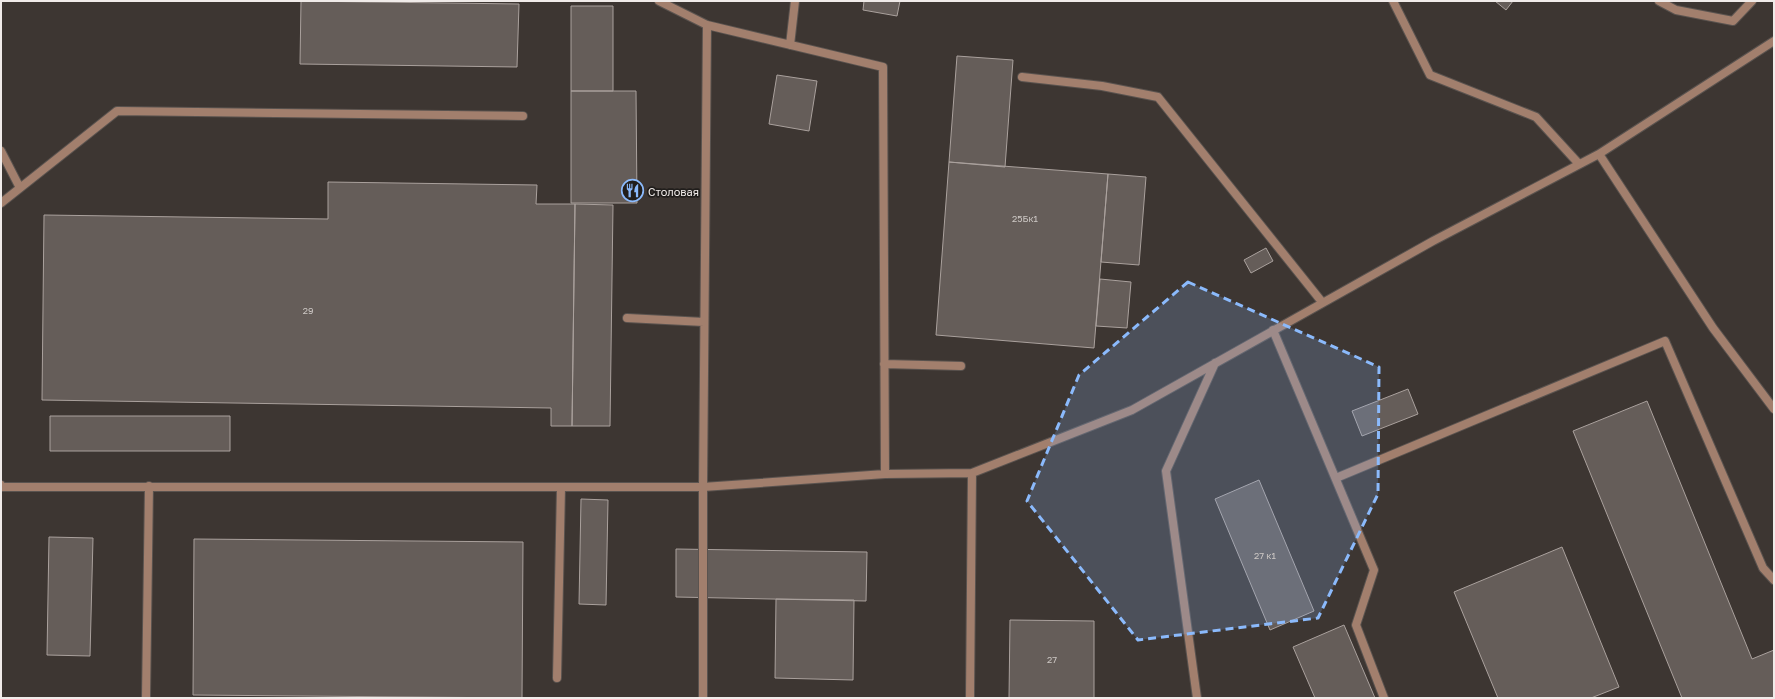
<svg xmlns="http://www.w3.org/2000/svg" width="1775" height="699" viewBox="0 0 1775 699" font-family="'Golos Text',sans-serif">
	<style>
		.building { fill: #655d59; stroke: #aaa19d }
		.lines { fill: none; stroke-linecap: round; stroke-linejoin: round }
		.lane-casing { stroke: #5a534f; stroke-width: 10 }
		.lane { stroke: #a27f6d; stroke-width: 8 }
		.marked { fill: #8bbafc; fill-opacity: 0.2; stroke: #8bbafc; stroke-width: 3; stroke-dasharray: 8 5; stroke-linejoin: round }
		.labels { text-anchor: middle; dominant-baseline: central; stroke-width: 3.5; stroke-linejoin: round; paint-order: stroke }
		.number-label { font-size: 9px; fill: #cdc8c5 }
		.poi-label { font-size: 11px; fill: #f0ebe9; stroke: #211e1c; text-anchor: start }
	</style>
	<rect width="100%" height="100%" fill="#3d3632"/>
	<path class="building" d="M 301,1 L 519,4 L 517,67 L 300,64 Z
		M 864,1 L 900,1 L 897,16 L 863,10 Z
		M 1495,1 L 1513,1 L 1506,10 Z
		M 571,6 L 613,6 L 613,91 L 571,91 Z
		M 957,56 L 1013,60 L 1005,167 L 949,162 Z
		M 777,75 L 817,81 L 809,131 L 769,124 Z
		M 571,91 L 636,91 L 637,203 L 571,203 Z
		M 949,162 L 1108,174 L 1094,348 L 936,335 Z
		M 1108,174 L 1146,177 L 1139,265 L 1101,262 Z
		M 328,182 L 537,185 L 536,204 L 575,204 L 572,426 L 551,426 L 551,408 L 42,400 L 44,215 L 328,219 Z
		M 575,204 L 613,205 L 610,426 L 572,426 Z
		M 1266,248 L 1273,261 L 1251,273 L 1244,260 Z
		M 1100,279 L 1131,282 L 1127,328 L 1096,326 Z
		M 1408,389 L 1418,414 L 1362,436 L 1352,411 Z
		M 1647,401 L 1752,659 L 1774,650 L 1774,698 L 1682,698 L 1573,431 Z
		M 50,416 L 230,416 L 230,451 L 50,451 Z
		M 1259,480 L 1314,611 L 1270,630 L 1215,499 Z
		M 581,499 L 608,500 L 606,605 L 579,604 Z
		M 49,537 L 93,538 L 90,656 L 47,655 Z
		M 194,539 L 523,542 L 522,698 L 193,695 Z
		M 1562,547 L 1619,687 L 1591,698 L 1498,698 L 1454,592 Z
		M 676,549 L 867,552 L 866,601 L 676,597 Z
		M 776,599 L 854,600 L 853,680 L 775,678 Z
		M 1010,620 L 1094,621 L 1094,698 L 1009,698 Z
		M 1344,625 L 1375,698 L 1315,698 L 1293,647 Z"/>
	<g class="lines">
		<defs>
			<path id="lane" d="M 659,1 L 707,25 L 883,67 L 885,474
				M 1393,1 L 1430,75 L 1536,117 L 1579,164
				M 1659,1 L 1676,10 L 1733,21 L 1752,1
				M 790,45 L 795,1
				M 1022,77 L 1102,86 L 1158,97 L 1322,302
				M 1,151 L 20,188
				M 1599,154 L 1713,328 L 1774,409
				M 1,203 L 117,111 L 523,116
				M 627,318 L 704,322
				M 1273,330 L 1374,570 L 1356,625 L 1384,698
				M 884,364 L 961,366
				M 1336,478 L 1665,341 L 1763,568 L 1774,580
				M 1,485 L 2,487 L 703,487 L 885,474 L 972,473 L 1132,410 L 1433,241 L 1599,154 L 1774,41
				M 557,678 L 561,487
				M 146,698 L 149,486
				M 703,698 L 703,487 L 707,25
				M 970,698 L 972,473
				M 1197,698 L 1166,471 L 1215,363"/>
		</defs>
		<use href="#lane" class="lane-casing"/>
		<use href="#lane" class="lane"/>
	</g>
	<path class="marked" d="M 1188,282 L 1379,367 L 1378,494 L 1318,618 L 1138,640 L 1027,501 L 1079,375 Z"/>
	<defs>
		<symbol id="restaurant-ring" viewBox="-11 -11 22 22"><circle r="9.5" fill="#211e1c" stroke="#8bbafc" stroke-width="1.5"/><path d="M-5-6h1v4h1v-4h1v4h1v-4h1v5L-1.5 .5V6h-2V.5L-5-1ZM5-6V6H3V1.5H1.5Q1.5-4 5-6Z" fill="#8bbafc"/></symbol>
	</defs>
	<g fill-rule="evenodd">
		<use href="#restaurant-ring" x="620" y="178" width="25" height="25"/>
	</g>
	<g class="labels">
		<g class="number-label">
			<text x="1025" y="218">25Бк1</text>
			<text x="308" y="310">29</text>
			<text x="1265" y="555">27 к1</text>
			<text x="1052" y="659">27</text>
		</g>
		<g class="poi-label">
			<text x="648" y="191">Столовая</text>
		</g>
	</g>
	<rect width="1775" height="699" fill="none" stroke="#f0ebe9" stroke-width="4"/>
</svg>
